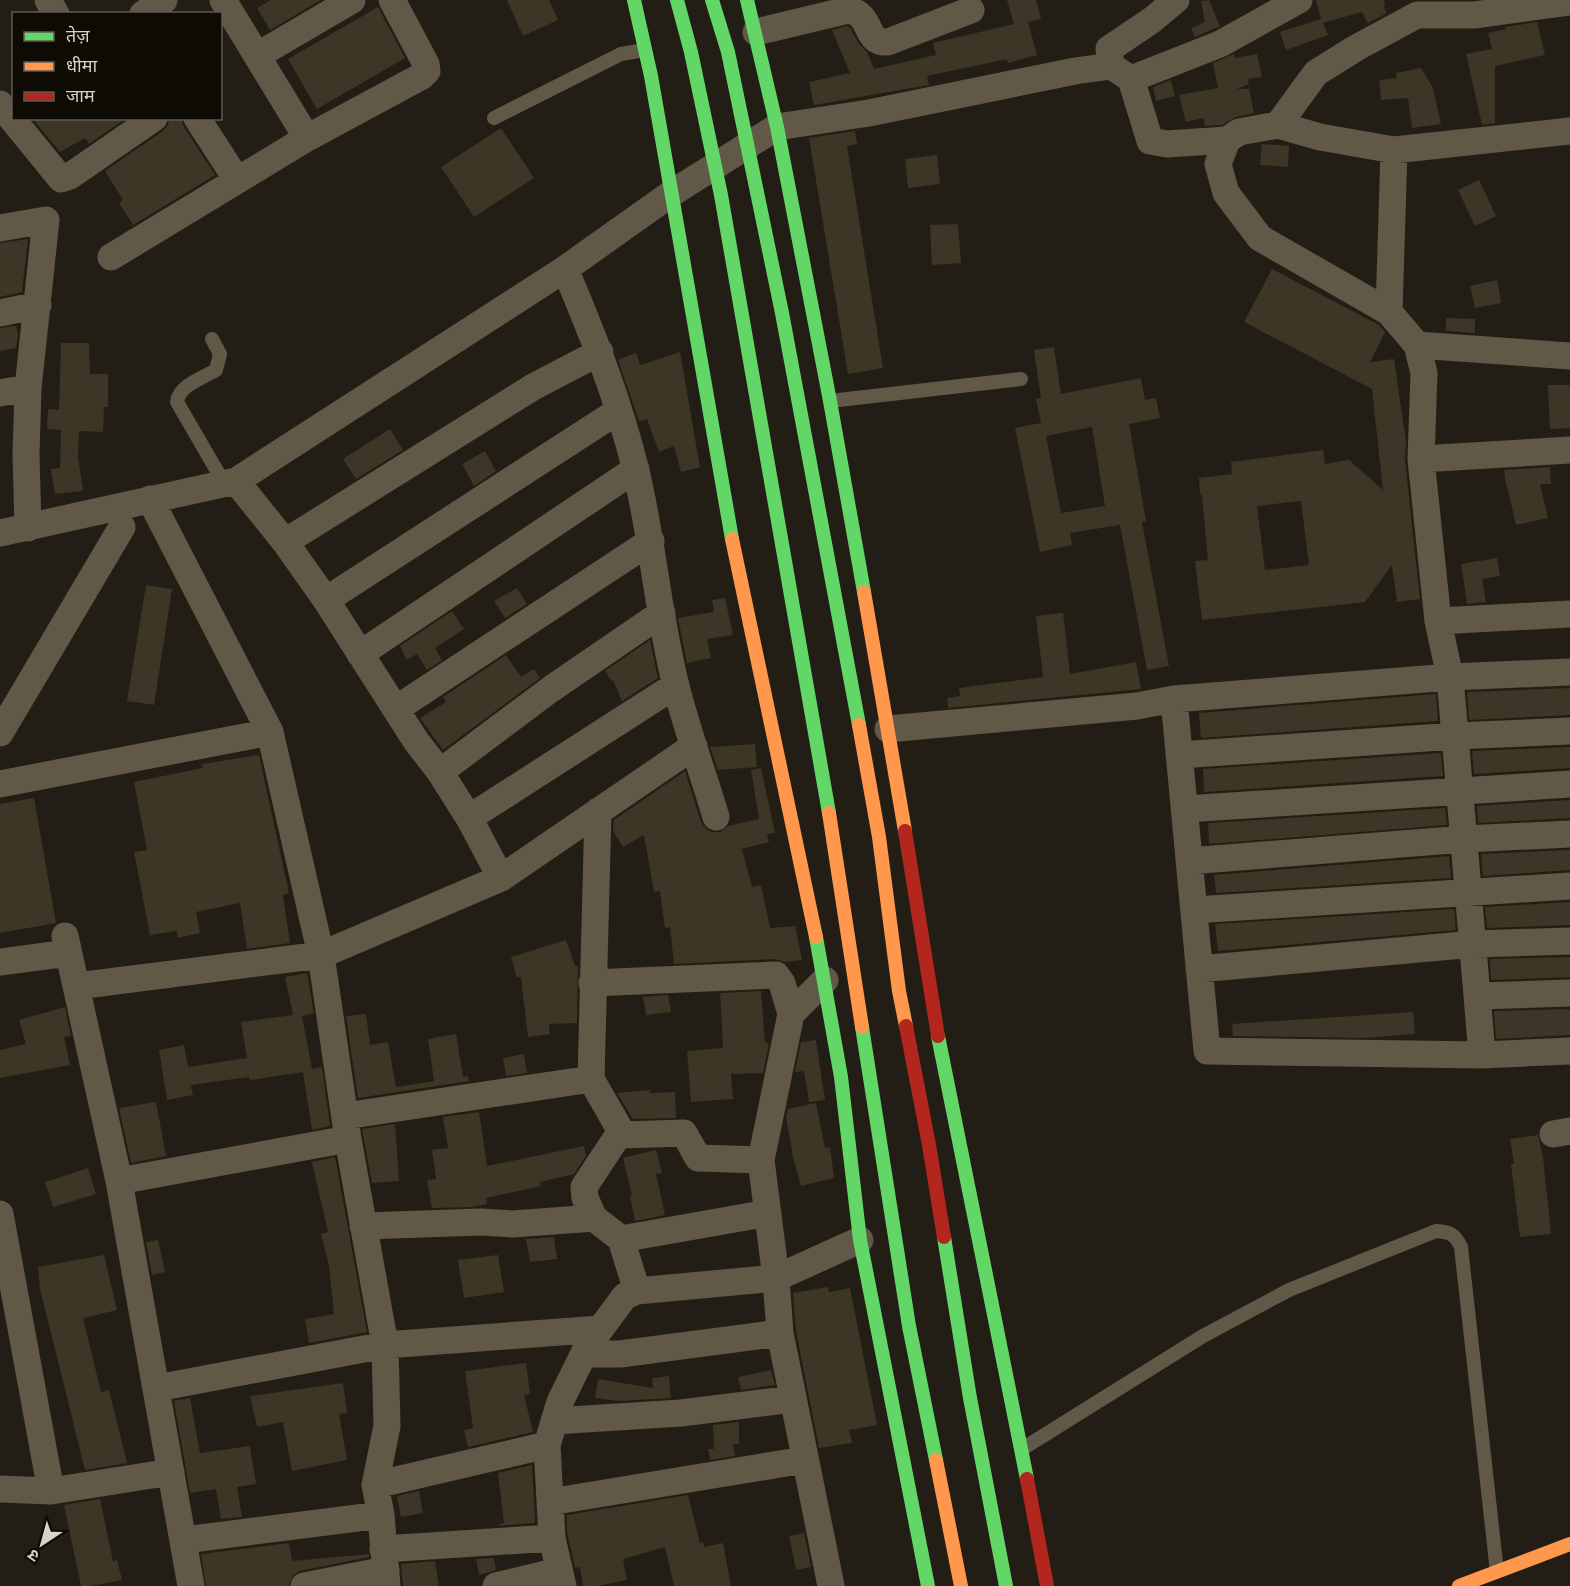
<svg xmlns="http://www.w3.org/2000/svg" width="1570" height="1586" viewBox="0 0 1570 1586" font-family="Cabin,'Noto Sans Devanagari',sans-serif">
	<style>
		.building { fill: #3d3525; fill-rule: evenodd }
		.lines { fill: none; stroke-linecap: round; stroke-linejoin: round }
		.lane { stroke: #615848; stroke-width: 14 }
		.street { stroke: #615848; stroke-width: 27 }
		.fast { stroke: #63d668; stroke-width: 14 }
		.slow { stroke: #ff974d; stroke-width: 14 }
		.jam { stroke: #b3261e; stroke-width: 14 }
	</style>
	<rect width="100%" height="100%" fill="#231e15"/>
	<path class="building" d="M 271,0 L 321,0 L 270,30 L 257,8 Z
		M 507,0 L 549,0 L 558,20 L 523,36 Z
		M 1007,0 L 1036,0 L 1041,19 L 1028,22 L 1037,55 L 1008,63 L 1007,59 L 927,76 L 929,85 L 814,105 L 809,82 L 850,73 L 832,30 L 847,26 L 850,28 L 859,44 L 867,52 L 874,69 L 936,55 L 933,43 L 1014,24 Z
		M 1209,0 L 1220,26 L 1195,37 L 1191,28 L 1205,22 L 1201,1 Z
		M 1316,0 L 1384,0 L 1385,6 L 1383,6 L 1387,13 L 1368,23 L 1362,12 L 1323,23 L 1328,35 L 1286,50 L 1280,32 L 1321,19 Z
		M 378,7 L 405,58 L 317,109 L 288,59 Z
		M 1537,22 L 1545,55 L 1495,66 L 1495,123 L 1482,125 L 1466,54 L 1492,49 L 1488,33 L 1506,29 L 1506,27 Z
		M 1234,54 L 1235,58 L 1257,54 L 1262,77 L 1248,79 L 1249,84 L 1237,89 L 1249,89 L 1254,113 L 1236,117 L 1222,125 L 1205,126 L 1203,118 L 1186,122 L 1179,95 L 1218,88 L 1213,63 Z
		M 1421,68 L 1433,88 L 1441,124 L 1412,128 L 1408,98 L 1381,100 L 1379,80 L 1397,78 L 1396,73 Z
		M 1171,80 L 1175,96 L 1156,101 L 1153,87 Z
		M 32,118 L 126,118 L 89,144 L 85,138 L 60,152 Z
		M 169,118 L 181,118 L 184,127 L 215,175 L 133,225 L 119,203 L 123,200 L 105,171 L 163,131 L 168,125 Z
		M 501,128 L 534,178 L 474,217 L 441,167 Z
		M 855,131 L 857,144 L 847,146 L 883,368 L 848,374 L 809,138 Z
		M 1262,144 L 1289,146 L 1288,167 L 1260,165 Z
		M 937,155 L 940,184 L 908,188 L 905,159 Z
		M 1479,180 L 1496,216 L 1475,226 L 1458,190 Z
		M 958,224 L 961,263 L 932,265 L 930,225 Z
		M 28,239 L 22,292 L 0,297 L 0,243 Z
		M 1272,269 L 1379,325 L 1385,332 L 1370,362 L 1394,359 L 1406,442 L 1405,460 L 1420,599 L 1397,602 L 1392,565 L 1365,602 L 1202,620 L 1195,561 L 1208,560 L 1202,496 L 1200,494 L 1199,478 L 1232,474 L 1231,462 L 1323,450 L 1325,464 L 1349,460 L 1383,490 L 1372,389 L 1244,322 ZM 1301,501 L 1309,565 L 1265,570 L 1257,506 Z
		M 1497,280 L 1501,303 L 1475,308 L 1470,286 Z
		M 1446,318 L 1475,319 L 1475,333 L 1446,331 Z
		M 16,326 L 18,334 L 16,348 L 0,351 L 0,328 Z
		M 61,343 L 89,343 L 90,374 L 108,374 L 108,407 L 104,407 L 103,432 L 79,431 L 78,456 L 83,491 L 55,494 L 51,469 L 60,468 L 61,430 L 47,429 L 48,409 L 59,410 Z
		M 1054,347 L 1061,394 L 1141,378 L 1145,400 L 1156,398 L 1160,418 L 1129,424 L 1146,521 L 1142,522 L 1169,666 L 1147,670 L 1120,525 L 1070,533 L 1072,545 L 1040,552 L 1015,428 L 1041,423 L 1036,399 L 1041,398 L 1034,350 ZM 1092,427 L 1105,506 L 1061,513 L 1046,436 Z
		M 680,352 L 700,467 L 681,472 L 674,446 L 659,452 L 647,419 L 639,421 L 618,360 L 636,353 L 640,365 Z
		M 1548,385 L 1570,385 L 1570,428 L 1550,429 Z
		M 390,429 L 403,450 L 356,479 L 343,459 Z
		M 485,451 L 496,471 L 474,486 L 462,464 Z
		M 1550,467 L 1551,484 L 1540,484 L 1548,518 L 1516,525 L 1507,486 L 1506,486 L 1504,470 Z
		M 1497,558 L 1500,576 L 1482,579 L 1486,602 L 1467,604 L 1461,564 Z
		M 146,585 L 172,589 L 154,705 L 127,701 Z
		M 517,588 L 527,604 L 505,618 L 494,601 Z
		M 725,598 L 733,635 L 707,639 L 711,658 L 687,663 L 678,618 L 714,612 L 712,600 Z
		M 452,611 L 464,629 L 435,648 L 442,660 L 427,670 L 417,654 L 407,660 L 400,646 Z
		M 1063,613 L 1070,674 L 1136,662 L 1141,689 L 948,708 L 947,698 L 960,696 L 959,688 L 1043,677 L 1036,616 Z
		M 650,640 L 658,678 L 622,701 L 613,680 L 611,681 L 605,671 Z
		M 506,655 L 521,677 L 534,669 L 540,678 L 443,750 L 420,718 L 446,702 L 443,697 Z
		M 1570,688 L 1570,715 L 1469,720 L 1467,692 Z
		M 1436,694 L 1438,721 L 1201,738 L 1199,713 Z
		M 755,744 L 757,767 L 718,770 L 710,747 Z
		M 1570,747 L 1570,768 L 1474,774 L 1472,751 Z
		M 1441,753 L 1443,776 L 1204,792 L 1203,769 Z
		M 259,755 L 289,893 L 283,895 L 290,943 L 247,949 L 240,903 L 196,912 L 200,933 L 178,938 L 177,931 L 150,935 L 134,852 L 147,850 L 134,782 L 203,768 L 202,764 Z
		M 761,768 L 775,833 L 767,834 L 769,842 L 742,849 L 752,887 L 761,885 L 770,928 L 795,926 L 802,960 L 784,962 L 775,959 L 674,964 L 670,927 L 665,928 L 660,891 L 654,892 L 644,835 L 623,847 L 613,831 L 614,820 L 685,771 L 701,822 L 706,829 L 712,832 L 720,832 L 728,826 L 759,819 L 751,770 Z
		M 34,798 L 56,923 L 0,933 L 0,804 Z
		M 1570,800 L 1570,818 L 1478,823 L 1477,806 Z
		M 1445,808 L 1447,825 L 1209,844 L 1208,823 Z
		M 1570,850 L 1570,870 L 1483,876 L 1481,854 Z
		M 1449,856 L 1451,878 L 1216,893 L 1214,875 Z
		M 1570,902 L 1570,925 L 1487,928 L 1485,907 Z
		M 1454,909 L 1456,930 L 1218,951 L 1215,924 Z
		M 566,940 L 575,966 L 578,966 L 577,1023 L 549,1024 L 550,1034 L 528,1037 L 521,977 L 517,978 L 511,957 Z
		M 1570,957 L 1570,977 L 1491,980 L 1490,959 Z
		M 307,973 L 314,1013 L 302,1016 L 312,1069 L 322,1067 L 330,1126 L 312,1130 L 303,1072 L 250,1080 L 249,1077 L 191,1085 L 193,1095 L 167,1100 L 159,1050 L 184,1045 L 188,1067 L 247,1058 L 241,1022 L 293,1015 L 285,977 Z
		M 761,991 L 765,1043 L 769,1043 L 763,1073 L 731,1074 L 733,1099 L 691,1102 L 687,1051 L 723,1048 L 720,993 Z
		M 668,995 L 671,1012 L 646,1015 L 643,997 Z
		M 65,1007 L 71,1036 L 64,1037 L 70,1065 L 0,1078 L 0,1050 L 26,1044 L 19,1020 Z
		M 1570,1009 L 1570,1035 L 1496,1039 L 1494,1011 Z
		M 1413,1012 L 1415,1034 L 1363,1038 L 1233,1036 L 1232,1024 Z
		M 366,1014 L 370,1045 L 388,1042 L 396,1087 L 434,1081 L 428,1039 L 456,1034 L 463,1077 L 468,1076 L 469,1081 L 358,1098 L 346,1016 Z
		M 816,1040 L 825,1100 L 809,1102 L 804,1071 L 795,1072 L 801,1042 Z
		M 524,1054 L 527,1073 L 506,1076 L 503,1058 Z
		M 650,1090 L 650,1093 L 675,1092 L 676,1118 L 633,1119 L 617,1093 Z
		M 156,1102 L 166,1156 L 131,1163 L 119,1108 Z
		M 816,1103 L 825,1148 L 830,1147 L 834,1178 L 801,1186 L 793,1157 L 786,1117 L 788,1109 Z
		M 479,1112 L 487,1166 L 584,1146 L 586,1156 L 574,1174 L 540,1182 L 541,1186 L 486,1198 L 487,1204 L 472,1207 L 432,1208 L 427,1180 L 436,1179 L 432,1150 L 448,1148 L 443,1117 Z
		M 395,1124 L 399,1181 L 372,1183 L 362,1129 Z
		M 1538,1135 L 1543,1157 L 1551,1234 L 1520,1237 L 1511,1164 L 1514,1164 L 1510,1139 Z
		M 656,1150 L 662,1173 L 656,1174 L 665,1215 L 635,1221 L 630,1196 L 632,1195 L 623,1158 Z
		M 335,1157 L 367,1332 L 309,1343 L 305,1319 L 334,1314 L 329,1265 L 321,1234 L 328,1232 L 312,1162 Z
		M 88,1168 L 96,1194 L 53,1207 L 45,1182 Z
		M 554,1237 L 557,1259 L 530,1262 L 526,1239 Z
		M 158,1240 L 165,1272 L 152,1275 L 146,1242 Z
		M 104,1255 L 117,1310 L 83,1318 L 101,1392 L 109,1390 L 127,1463 L 85,1470 L 40,1289 L 38,1267 Z
		M 498,1255 L 504,1292 L 464,1298 L 458,1260 Z
		M 828,1287 L 829,1292 L 850,1288 L 877,1425 L 849,1430 L 852,1443 L 819,1448 L 796,1331 L 793,1293 Z
		M 526,1363 L 530,1394 L 524,1395 L 533,1432 L 468,1447 L 464,1430 L 473,1428 L 465,1371 Z
		M 771,1370 L 775,1385 L 741,1390 L 738,1377 Z
		M 669,1376 L 671,1398 L 619,1401 L 595,1398 L 598,1379 L 653,1388 L 652,1378 Z
		M 343,1383 L 347,1413 L 339,1414 L 347,1460 L 292,1471 L 283,1422 L 257,1427 L 250,1396 Z
		M 190,1398 L 200,1453 L 250,1446 L 256,1484 L 237,1487 L 242,1517 L 221,1519 L 216,1489 L 190,1493 L 174,1401 Z
		M 739,1422 L 739,1444 L 733,1444 L 735,1456 L 710,1460 L 708,1449 L 714,1449 L 713,1425 Z
		M 532,1465 L 535,1523 L 495,1526 L 504,1523 L 498,1473 Z
		M 419,1491 L 423,1513 L 401,1517 L 397,1496 Z
		M 688,1495 L 700,1543 L 703,1542 L 704,1547 L 723,1543 L 731,1586 L 674,1586 L 665,1547 L 623,1559 L 627,1580 L 597,1586 L 583,1586 L 580,1567 L 575,1568 L 567,1532 L 567,1515 Z
		M 100,1499 L 113,1561 L 117,1560 L 122,1580 L 91,1586 L 81,1586 L 64,1505 Z
		M 804,1533 L 811,1567 L 796,1570 L 789,1536 Z
		M 289,1543 L 292,1561 L 369,1554 L 369,1557 L 300,1571 L 293,1575 L 289,1586 L 206,1586 L 201,1554 Z
		M 494,1558 L 496,1570 L 479,1575 L 476,1559 Z
		M 435,1561 L 439,1586 L 403,1586 L 401,1564 Z"/>
	<g class="lines">
		<path class="lane" d="M 494,118 L 621,54 L 645,50
			M 212,339 L 220,354 L 216,370 C 203,378 179,385 177,402 L 224,483
			M 830,401 L 1021,379
			M 1022,1449 L 1203,1336 L 1289,1290 L 1436,1231 C 1450,1232 1455,1234 1461,1247 L 1497,1572"/>
		<path class="street" d="M 48,0 L 56,14
			M 223,0 L 307,138
			M 143,14 L 164,0
			M 756,32 L 848,10 C 874,14 863,44 888,42 L 971,10
			M 258,55 L 352,0
			M 1111,66 L 1109,49 L 1152,20 L 1176,0
			M 1131,79 L 1220,44 L 1299,0
			M 0,104 L 61,179 L 70,176 L 154,118
			M 197,118 L 237,180
			M 1278,125 L 1316,73 L 1356,48 L 1417,15 L 1474,15 L 1570,2
			M 1570,131 L 1394,150 L 1320,137 L 1278,125 L 1239,132 L 1227,140 L 1218,164 L 1226,193 L 1260,238 L 1389,312 L 1417,345 L 1570,356
			M 0,228 L 46,220 L 28,388 L 26,455 L 28,528
			M 111,257 L 307,138 L 422,76 L 427,71 L 426,64 L 392,0
			M 565,269 C 593,335 619,401 636,471 C 653,542 658,615 676,686 C 687,730 703,773 716,817
			M 1389,312 L 1394,150
			M 0,313 L 38,305
			M 1417,345 L 1424,373 L 1421,459 L 1438,621 L 1450,677 L 1482,1055
			M 0,393 L 28,388
			M 1421,459 L 1570,450
			M 236,481 L 285,542 L 326,600 L 416,741 L 440,772 L 469,818 L 501,878
			M 150,499 L 270,732 L 321,955 L 348,1139 L 385,1345 L 387,1426 L 375,1485 L 381,1515 L 387,1586
			M 0,533 L 236,481 L 565,269 L 672,193 L 777,127 L 869,113 L 1075,71 L 1111,66 L 1131,79 L 1150,141 L 1167,144 L 1227,140
			M 285,542 L 533,387 L 600,352
			M 326,600 L 618,411
			M 1438,621 L 1570,614
			M 360,654 L 636,469
			M 1174,699 L 1207,1051 L 1482,1055 L 1570,1051
			M 396,709 L 651,541
			M 888,729 L 1137,706 L 1174,699 L 1450,677 L 1570,672
			M 0,733 L 122,527
			M 1179,755 L 1455,736 L 1570,731
			M 440,772 L 551,689 L 662,613
			M 0,784 L 270,732
			M 1185,809 L 1570,784
			M 598,811 L 591,1079 L 623,1135 L 684,1133 L 698,1158 L 761,1160 L 776,1278 L 780,1333 L 831,1586
			M 469,818 L 676,685
			M 1189,861 L 1464,839 L 1570,834
			M 1194,910 L 1570,886
			M 65,936 L 119,1181 L 191,1586
			M 0,962 L 68,953
			M 1199,969 L 1474,944 L 1570,941
			M 592,983 L 776,975 L 782,983 L 791,1014
			M 77,986 L 321,955 L 501,878 L 694,746
			M 1478,996 L 1570,993
			M 345,1116 L 591,1079
			M 1553,1134 L 1570,1131
			M 761,1160 L 791,1014 L 825,980
			M 119,1181 L 348,1139
			M 0,1214 L 51,1491
			M 363,1226 L 481,1222 L 513,1224 L 594,1218
			M 621,1239 L 768,1213
			M 637,1291 L 776,1278 L 860,1240
			M 584,1354 L 620,1354 L 780,1333
			M 157,1388 L 385,1345 L 600,1329
			M 554,1421 L 681,1413 L 793,1399
			M 375,1485 L 547,1445
			M 0,1489 L 51,1491 L 171,1472
			M 550,1502 L 804,1460
			M 184,1540 L 381,1515
			M 383,1549 L 552,1538
			M 304,1586 L 386,1570
			M 496,1586 L 559,1571
			M 563,1586 L 552,1538 L 547,1445 L 560,1402 L 587,1347 L 625,1296 L 637,1291 L 621,1239 L 594,1218 L 585,1198 L 584,1187 L 621,1131"/>
		<path class="fast" d="M 634,0 L 651,76 L 732,539
			M 677,0 L 691,52 L 721,195 L 829,813
			M 712,0 L 728,52 L 782,313 L 859,725
			M 747,0 L 777,127 L 830,401 L 864,592
			M 816,937 L 841,1077 L 860,1240 L 928,1586
			M 862,1027 L 909,1326 L 936,1460
			M 938,1036 L 1027,1479
			M 944,1237 L 970,1398 L 1006,1586"/>
		<path class="slow" d="M 732,539 L 816,937
			M 864,592 L 905,831
			M 859,725 L 879,837 L 899,991 L 906,1026
			M 829,813 L 862,1027
			M 936,1460 L 961,1586
			M 1459,1586 L 1570,1544"/>
		<path class="jam" d="M 905,831 L 938,1036
			M 906,1026 L 929,1145 L 944,1237
			M 1027,1479 L 1047,1586"/>
	</g>
	<rect x="12" y="12" width="210" height="108" fill="#0e0a04" stroke="#5f5a52" stroke-width="1.5"/>
	<rect x="24" y="32" width="30" height="9" fill="#63d668" stroke="#5f5a52" stroke-width="1.5"/>
	<text x="66" y="42" font-size="18" fill="#d9d2c8">तेज़</text>
	<rect x="24" y="62" width="30" height="9" fill="#ff974d" stroke="#5f5a52" stroke-width="1.5"/>
	<text x="66" y="72" font-size="18" fill="#d9d2c8">धीमा</text>
	<rect x="24" y="92" width="30" height="9" fill="#b3261e" stroke="#5f5a52" stroke-width="1.5"/>
	<text x="66" y="102" font-size="18" fill="#d9d2c8">जाम</text>
	<g transform="translate(42 1544) rotate(216)" stroke="#0e0a04" stroke-width="4.5" paint-order="stroke">
	<path d="M0-4.5L10 22L0 15L-10 22Z" fill="#d9d2c8"/>
	<text y="-9" font-size="16" font-weight="bold" text-anchor="middle" fill="#d9d2c8">उ</text>
	</g>
</svg>
